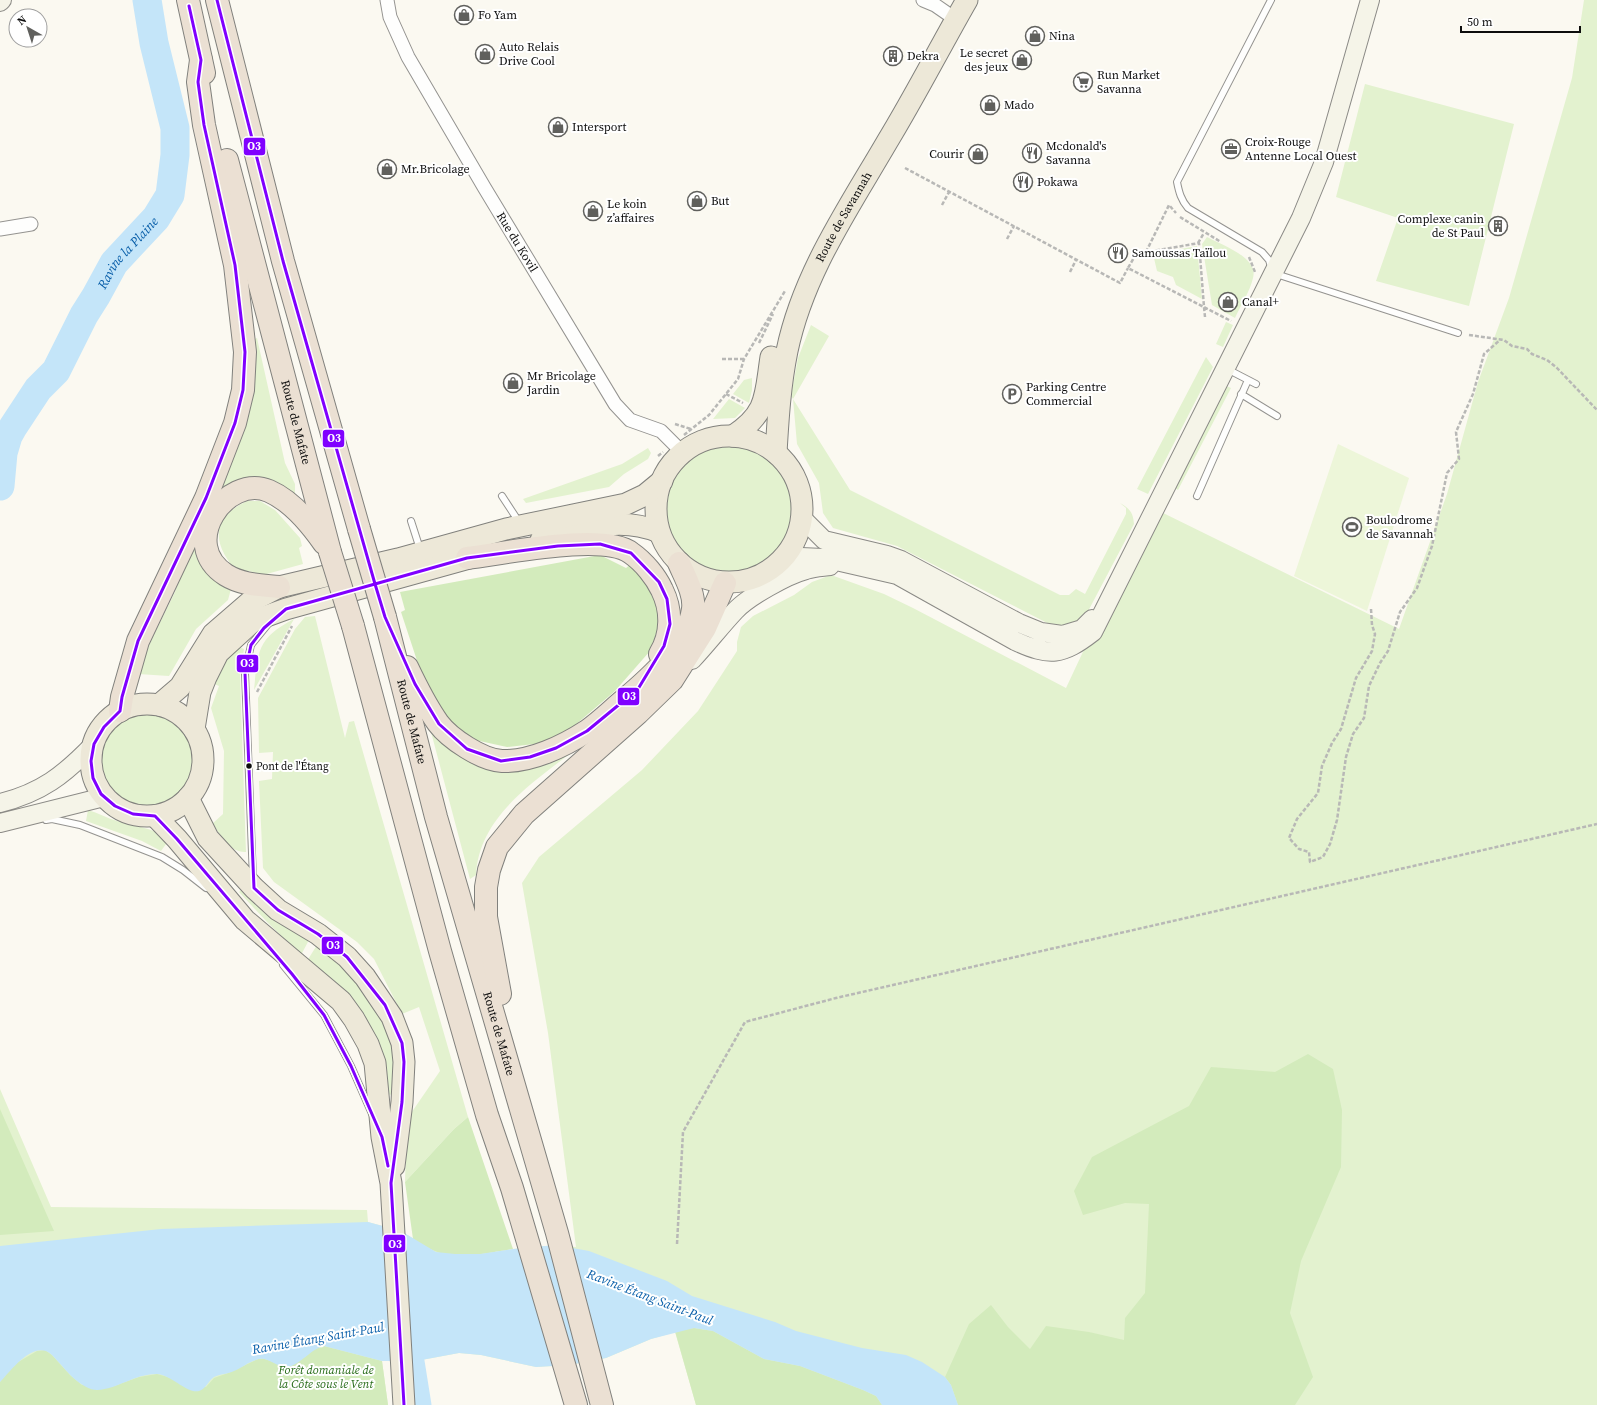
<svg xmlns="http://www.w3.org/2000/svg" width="1597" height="1405" viewBox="0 0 1597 1405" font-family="'Source Serif 4',serif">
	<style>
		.green { fill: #e3f2cf }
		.forest { fill: #d3ebbc }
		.pitch { fill: #edf6d9 }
		.water { fill: #c4e5f9 }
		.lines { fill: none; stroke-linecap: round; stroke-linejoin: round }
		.canal { stroke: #c4e5f9; stroke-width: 17 }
		.river { stroke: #c4e5f9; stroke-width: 29 }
		.lane-casing { stroke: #949390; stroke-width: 8 }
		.street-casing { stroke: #949390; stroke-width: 15 }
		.secondary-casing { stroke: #8b8a86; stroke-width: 20 }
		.primary-casing { stroke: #81817d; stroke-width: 23 }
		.highway-casing { stroke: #81817d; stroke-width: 24 }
		.path { stroke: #b8b8b6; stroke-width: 2.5; stroke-dasharray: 4 2; stroke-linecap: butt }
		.lane { stroke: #fefefd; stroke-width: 6 }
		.street { stroke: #fefefd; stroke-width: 13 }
		.secondary { stroke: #f5f4e8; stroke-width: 18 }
		.primary { stroke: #ede8d8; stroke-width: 21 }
		.highway { stroke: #ebe0d3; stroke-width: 22 }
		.highway-bridge-casing { stroke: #81817d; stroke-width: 24; stroke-linecap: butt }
		.highway-bridge { stroke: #ebe0d3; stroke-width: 22 }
		.bus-1-casing { stroke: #fff; stroke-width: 6 }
		.bus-1 { stroke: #8000ff; stroke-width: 3 }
		.bus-dot { fill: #0d0d0d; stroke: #fff; stroke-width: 1.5 }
		.labels { text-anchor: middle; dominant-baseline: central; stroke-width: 4; stroke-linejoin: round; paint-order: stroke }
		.bus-label { font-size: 11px; fill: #0d0d0d; stroke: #fff; text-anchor: start }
		.poi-label { font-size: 12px; fill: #0d0d0d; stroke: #fff; text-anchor: start }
		.street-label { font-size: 12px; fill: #0d0d0d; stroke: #fff }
		.park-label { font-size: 12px; font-style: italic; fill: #266b17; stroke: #fff }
		.water-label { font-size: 13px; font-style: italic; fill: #0b60aa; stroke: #fff }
		.line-badge { stroke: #fff; stroke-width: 1.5 }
		.badge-label { font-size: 11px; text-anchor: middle; font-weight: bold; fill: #fff }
	</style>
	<rect width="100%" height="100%" fill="#fbf9f1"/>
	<path class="green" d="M 1584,0 L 1597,0 L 1597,1405 L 696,1405 L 675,1332 L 651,1339 L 606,1358 L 569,1365 L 536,1367 L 481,1355 L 459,1353 L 416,1361 L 382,1361 L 388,1405 L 0,1405 L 0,1089 L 51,1207 L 367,1210 L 368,1222 L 401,1231 L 420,1243 L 480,1254 L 513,1249 L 556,1245 L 576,1247 L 548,1033 L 522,883 L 539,857 L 642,770 L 698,711 L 737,651 L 737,642 L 741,627 L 753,616 L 794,595 L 812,582 L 831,575 L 884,594 L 913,608 L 1066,688 L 1104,607 L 1155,509 L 1399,629 L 1447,494 L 1478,382 L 1509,298 L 1572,78 Z
		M 1365,84 L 1514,124 L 1469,306 L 1376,281 L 1398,218 L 1336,197 Z
		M 1207,237 C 1221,245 1259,257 1253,278 C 1250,291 1241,305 1235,318 L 1212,305 L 1202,244 Z
		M 1197,246 L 1202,299 L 1176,285 L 1173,277 L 1157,271 L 1153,254 Z
		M 1226,322 L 1233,325 L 1223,347 L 1216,344 Z
		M 811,325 L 829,336 L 793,399 L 850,490 L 1060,595 L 1069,595 L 1076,589 L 1085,594 L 1126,514 L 1126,508 L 1120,503 C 1130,509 1133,512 1134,524 L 1085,617 L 1061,630 L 897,546 L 833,528 L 823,513 L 819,483 L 797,444 L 793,399 L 791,396 L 798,358 Z
		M 257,338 L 285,463 L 295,484 L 295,499 L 216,496 L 252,340 Z
		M 1206,357 L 1213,367 L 1148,494 L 1137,489 Z
		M 752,378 L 752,390 L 749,403 L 733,394 L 744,380 Z
		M 1224,385 L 1231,388 L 1178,490 L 1172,486 Z
		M 729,399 L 745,408 L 735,418 L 713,419 Z
		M664 509a65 65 0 1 1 130 0a65 65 0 1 1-130 0Z
		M 648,448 L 651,453 L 648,459 L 624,474 L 609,487 L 526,503 L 523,499 L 622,464 Z
		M 247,501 L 260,501 L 275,510 L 300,538 L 302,546 L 299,548 L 303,564 L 263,575 L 249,571 L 240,575 C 214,547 207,520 247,501 Z
		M 194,535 L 231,589 L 228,600 L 196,629 L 169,676 L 138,674 L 151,641 L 175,592 Z
		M 315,616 L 345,738 L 349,722 L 354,721 L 468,1117 L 454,1129 L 405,1182 L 407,1119 L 440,1071 L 419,1007 L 402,1014 L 374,959 L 357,942 L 274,882 L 263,868 L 259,781 L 272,779 L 273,752 L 259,753 L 258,698 L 295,629 L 305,617 Z
		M 294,619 L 254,690 C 258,651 257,638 294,619 Z
		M 237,646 L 244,649 L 240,676 L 246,852 C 230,853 221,835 212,824 L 223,814 L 224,751 L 211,708 L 219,686 L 212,683 L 225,658 Z
		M98 759a48 48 0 1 1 96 0a48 48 0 1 1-96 0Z
		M 435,730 L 458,751 L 576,749 C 534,782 479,816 476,875 L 470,879 L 431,732 Z
		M 88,810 C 98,813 107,818 117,821 C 137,827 152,827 169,840 L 161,851 L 142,841 L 86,821 Z
		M 242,889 L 271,917 L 309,940 L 301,955 L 267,922 L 239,892 Z
		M 317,945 L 342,963 L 394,1035 L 395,1095 L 384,1094 L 381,1065 L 307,961 Z"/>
	<path class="forest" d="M 600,555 L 626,568 L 632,563 L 648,577 L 661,620 L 650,651 L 615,691 L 574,726 L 543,743 L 507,747 L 475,740 L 450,723 L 429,697 L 401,612 L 405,610 L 400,592 Z
		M 1308,1054 L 1333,1069 L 1342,1110 L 1341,1167 L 1301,1261 L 1290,1313 L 1313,1377 L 1295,1405 L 958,1405 L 951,1385 L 945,1377 L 969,1324 L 991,1305 L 1008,1327 L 1030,1349 L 1046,1326 L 1089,1332 L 1124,1340 L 1125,1318 L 1145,1293 L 1149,1204 L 1125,1203 L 1083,1215 L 1074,1191 L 1092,1157 L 1189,1106 L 1211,1067 L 1275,1072 Z
		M 0,1109 L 54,1231 L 0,1235 Z
		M 468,1117 L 513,1249 C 489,1252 458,1261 435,1251 C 427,1248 420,1243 413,1239 L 405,1182 L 454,1129 Z
		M 694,1328 L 713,1331 L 764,1359 L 800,1366 L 863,1390 L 876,1396 L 882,1405 L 696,1405 L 675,1331 Z
		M 324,1346 L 382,1361 L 388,1405 L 0,1405 L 0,1382 L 13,1365 L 37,1351 L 45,1350 L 52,1355 L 70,1375 L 82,1385 L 114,1386 L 139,1377 L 157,1374 L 206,1387 L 214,1378 L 228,1373 L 258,1359 L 265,1359 L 286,1367 L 318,1347 Z"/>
	<path class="pitch" d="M 1338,444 L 1409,478 L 1367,611 L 1294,576 Z"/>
	<path class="water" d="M 368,1222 L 401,1231 L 436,1252 L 455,1254 L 480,1254 L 513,1249 L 556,1245 L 589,1251 L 667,1281 L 692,1296 L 775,1322 L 796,1331 L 862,1348 L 906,1355 L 922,1362 L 945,1377 L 951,1385 L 958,1405 L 882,1405 L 876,1396 L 863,1390 L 800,1366 L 764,1359 L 713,1331 L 694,1328 L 651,1339 L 606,1358 L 569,1365 L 536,1367 L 481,1355 L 459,1353 L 416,1361 L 382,1361 L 324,1346 C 310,1349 301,1365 287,1367 C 276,1368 267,1355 256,1360 C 248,1362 242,1368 234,1371 C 228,1374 220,1374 214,1377 C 208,1381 206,1389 199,1391 C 188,1394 172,1376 158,1374 C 136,1373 118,1389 97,1390 C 90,1390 82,1385 77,1381 C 68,1374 61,1364 52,1355 C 34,1338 11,1371 0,1382 L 0,1246 L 161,1229 Z"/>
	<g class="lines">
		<path class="canal" d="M 416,1361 L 423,1405"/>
		<path class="river" id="s1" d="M 0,486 L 3,453 L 8,436 L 13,427 L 38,389 L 56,371 L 84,315 L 96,296 L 114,263 L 156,218 L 170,195 L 175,155 L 175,128 L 154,43 L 147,0"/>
		<defs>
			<path id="lane" d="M 1271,0 L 1177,182 C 1179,192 1181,200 1188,208 L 1262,252 L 1269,260 L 1273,273 L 1458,333
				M 1227,369 L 1256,384
				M 1241,394 L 1277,416
				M 502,496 L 519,522
				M 1197,496 L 1248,380
				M 411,521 L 420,549
				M 46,820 L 52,819 L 80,825 L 162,857 L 183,870 L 206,888
				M 253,879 L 245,673 L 251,645 L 269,623
				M 283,965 L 324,1015 L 351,1066 L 372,1114"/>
			<g id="street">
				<path id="s2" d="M 387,0 L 390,17 L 408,57 L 484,187 L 615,404 L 630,420 L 661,431 L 683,453"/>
				<path d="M 923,0 L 935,5 L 948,14"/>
				<path d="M 0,229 L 31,224"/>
			</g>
			<path id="secondary" d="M 0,2 L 2,0
				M 802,518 L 824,540 L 887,555 L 901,560 L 1019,623 L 1041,632 L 1062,635 L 1082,629 L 1092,619
				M 782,560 L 801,557 L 823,558 L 897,575 L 1015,641 C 1050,657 1062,656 1093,632 L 1301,218 L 1324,162 L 1370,0
				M 692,660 C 707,644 720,627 735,611 C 748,597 787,575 806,570 C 814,567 823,567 830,566
				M 0,803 C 41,793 64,775 93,745
				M 0,823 L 104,797"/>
			<g id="primary">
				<circle cx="729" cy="509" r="73"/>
				<path d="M 733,436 C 768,413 765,396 771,357"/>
				<path id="s3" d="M 776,453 C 778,419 780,385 787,351 C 803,274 848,209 887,142 C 915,96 940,47 967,0"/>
				<path d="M 541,540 C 583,530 617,515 659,532"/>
				<circle cx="147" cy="760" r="56"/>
				<path d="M 159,705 L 180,687 L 213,634 L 250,602 L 279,587 L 398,559 L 506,529 L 626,504 L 645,495 L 662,481"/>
				<path d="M 194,729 L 200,692 L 206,677 L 218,653 L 253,621 L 286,609 L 484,554"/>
				<path d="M 188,798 L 208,838 L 254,888 L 278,910 L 318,934 L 347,957 L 365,977 L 392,1017 L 402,1043 L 404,1062 L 402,1102 L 394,1166"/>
				<path d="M 155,816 L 177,839 L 245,920 L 341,1001 L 354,1019 L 368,1044 L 375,1063 L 382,1137 L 391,1183 L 404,1405"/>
			</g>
			<g id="highway">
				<path d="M 188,0 L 204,73"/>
				<path d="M 217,0 L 283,261 L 359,529"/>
				<path id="s4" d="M 227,160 L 330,552"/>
				<path d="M 467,558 C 503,554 603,532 631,553 C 644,562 656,577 662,590 C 672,610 672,634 660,654"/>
				<path d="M 279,587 C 261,585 242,585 226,575 C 177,544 226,473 269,491 C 292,501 310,523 324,543"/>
				<path id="s5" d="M 385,617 L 436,817 L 557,1233 L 602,1405"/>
				<path d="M 353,626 L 440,951 L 487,1115 L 512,1188 L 576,1405"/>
				<path d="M 407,667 C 416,686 426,706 438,723 C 450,739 482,760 502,761 C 531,762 564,746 587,731 C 600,722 612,710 624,700 C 650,678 688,645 693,609 C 695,594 685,577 679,563"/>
				<path d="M 120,711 L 122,697 L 138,641 L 206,498 L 235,423 L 243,390 L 245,352 L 235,265 L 204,125 L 198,82 L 201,60"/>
				<path d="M 500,994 L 486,917 L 486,887 L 489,870 L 497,847 L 524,814 L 638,713 L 672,680 L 705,628 L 725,583"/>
			</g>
		</defs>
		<use href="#lane" class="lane-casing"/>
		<use href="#street" class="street-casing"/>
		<use href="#secondary" class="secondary-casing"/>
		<use href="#primary" class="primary-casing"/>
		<use href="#highway" class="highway-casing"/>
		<path class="path" d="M 905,168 L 1120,283 L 1128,268
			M 942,205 L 949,192
			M 1180,217 L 1221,242
			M 1007,239 L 1014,226
			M 1198,243 L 1204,233
			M 1146,252 L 1169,205 L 1176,213
			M 1249,257 L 1255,272
			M 1070,272 L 1076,260
			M 1205,317 L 1204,307 L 1199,243 L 1136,254 L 1128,268 L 1231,321
			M 1469,335 L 1504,340 L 1512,346 L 1527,349 L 1532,354 L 1547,360 L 1557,368 L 1597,410
			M 759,343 L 773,314
			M 722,359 L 744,359
			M 726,394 L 743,403
			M 675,424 L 691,429
			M 684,435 L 709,415 L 738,379 L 744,359 L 785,291
			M 658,456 L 663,452
			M 1371,609 L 1372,625 L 1375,634 L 1372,651 L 1356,678 L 1341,729 L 1332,743 L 1322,766 L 1318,793 L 1297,819 L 1289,838 L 1299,849 L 1309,852 L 1310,862 L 1323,857 L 1330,844 L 1337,820 L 1346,757 L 1353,734 L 1364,718 L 1369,686 L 1380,663 L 1388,651 L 1400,612 L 1417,588 L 1432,546 L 1447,473 L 1459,459 L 1456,432 L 1473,394 L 1484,354 L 1500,340
			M 257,692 L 292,626
			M 677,1244 L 683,1132 L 745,1022 L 836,998 L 1597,824"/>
		<use href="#lane" class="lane"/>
		<use href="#street" class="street"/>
		<use href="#secondary" class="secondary"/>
		<use href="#primary" class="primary"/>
		<use href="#highway" class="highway"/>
		<defs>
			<path id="highway-bridge" d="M 359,529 L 385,617
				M 330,552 L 353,626"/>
		</defs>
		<use href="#highway-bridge" class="highway-bridge-casing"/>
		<use href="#highway-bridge" class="highway-bridge"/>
		<defs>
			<path id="bus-1" d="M 217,0 L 283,261 L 375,584
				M 189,6 L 201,60 L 198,82 L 204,125 L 235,265 L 245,352 L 243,390 L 235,423 L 206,498 L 138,641 L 122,697 L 120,711 L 104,727 L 94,744 L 91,761 L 93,778 L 101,794 L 115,806 L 133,814 L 155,816 L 177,839 L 292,974 L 324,1015 L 351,1066 L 382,1137 L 388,1166
				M 600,544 L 631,553 L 659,582 L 667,599 L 670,624 L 664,646 L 638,689 L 587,731 L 556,748 L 530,757 L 501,761 L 467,749 L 439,724 L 415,684 L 385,617 L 375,584 L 467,558 L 558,546 Z
				M 375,584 L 286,609 L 264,628 L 251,645 L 245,673 L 254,888 L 278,910 L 318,934 L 347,957 L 385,1005 L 402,1043 L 404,1062 L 402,1102 L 391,1183 L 404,1405"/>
		</defs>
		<use href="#bus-1" class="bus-1-casing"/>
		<use href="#bus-1" class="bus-1"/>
	</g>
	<defs>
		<symbol id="shop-ring" viewBox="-11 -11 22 22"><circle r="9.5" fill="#fff" stroke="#60605d" stroke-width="1.5"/><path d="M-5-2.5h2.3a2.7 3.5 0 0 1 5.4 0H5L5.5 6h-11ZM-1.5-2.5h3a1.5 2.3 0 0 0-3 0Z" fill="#60605d"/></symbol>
		<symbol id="building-ring" viewBox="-11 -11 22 22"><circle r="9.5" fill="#fff" stroke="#60605d" stroke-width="1.5"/><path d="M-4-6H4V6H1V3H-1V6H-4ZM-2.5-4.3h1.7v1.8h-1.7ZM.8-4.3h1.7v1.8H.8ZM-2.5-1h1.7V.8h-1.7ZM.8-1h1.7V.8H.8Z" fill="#60605d"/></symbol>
		<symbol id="supermarket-ring" viewBox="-11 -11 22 22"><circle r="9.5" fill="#fff" stroke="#60605d" stroke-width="1.5"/><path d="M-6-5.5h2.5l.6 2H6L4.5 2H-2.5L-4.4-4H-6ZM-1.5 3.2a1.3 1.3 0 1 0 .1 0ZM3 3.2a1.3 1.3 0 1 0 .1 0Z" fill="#60605d"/></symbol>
		<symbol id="office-ring" viewBox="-11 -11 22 22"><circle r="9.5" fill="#fff" stroke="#60605d" stroke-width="1.5"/><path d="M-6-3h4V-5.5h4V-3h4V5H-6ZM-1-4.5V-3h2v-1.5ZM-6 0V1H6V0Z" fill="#60605d"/></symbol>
		<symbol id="restaurant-ring" viewBox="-11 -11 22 22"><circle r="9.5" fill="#fff" stroke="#60605d" stroke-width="1.5"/><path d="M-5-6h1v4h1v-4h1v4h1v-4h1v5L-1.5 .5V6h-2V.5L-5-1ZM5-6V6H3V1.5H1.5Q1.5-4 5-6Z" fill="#60605d"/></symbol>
		<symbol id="parking-ring" viewBox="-11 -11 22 22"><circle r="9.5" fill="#fff" stroke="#60605d" stroke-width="1.5"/><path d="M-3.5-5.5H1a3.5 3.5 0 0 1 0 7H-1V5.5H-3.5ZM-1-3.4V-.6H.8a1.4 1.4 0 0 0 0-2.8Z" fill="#60605d"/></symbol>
		<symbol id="stadium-ring" viewBox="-11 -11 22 22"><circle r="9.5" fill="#fff" stroke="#60605d" stroke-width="1.5"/><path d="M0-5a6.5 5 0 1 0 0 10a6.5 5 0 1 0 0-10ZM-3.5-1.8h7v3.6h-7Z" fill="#60605d"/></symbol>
	</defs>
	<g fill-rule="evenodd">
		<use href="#shop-ring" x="453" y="4" width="22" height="22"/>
		<use href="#shop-ring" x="1024" y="25" width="22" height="22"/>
		<use href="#shop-ring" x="474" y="43" width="22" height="22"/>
		<use href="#building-ring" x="882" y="45" width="22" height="22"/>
		<use href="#shop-ring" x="1011" y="49" width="22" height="22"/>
		<use href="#supermarket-ring" x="1072" y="71" width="22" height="22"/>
		<use href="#shop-ring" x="979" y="94" width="22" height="22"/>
		<use href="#shop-ring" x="547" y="116" width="22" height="22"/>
		<use href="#office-ring" x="1220" y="138" width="22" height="22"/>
		<use href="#restaurant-ring" x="1021" y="142" width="22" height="22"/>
		<use href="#shop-ring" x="967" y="143" width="22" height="22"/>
		<use href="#shop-ring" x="376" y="158" width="22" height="22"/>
		<use href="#restaurant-ring" x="1012" y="171" width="22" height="22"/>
		<use href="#shop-ring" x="686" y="190" width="22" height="22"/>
		<use href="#shop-ring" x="582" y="200" width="22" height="22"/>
		<use href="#building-ring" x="1487" y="215" width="22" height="22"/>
		<use href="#restaurant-ring" x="1107" y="242" width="22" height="22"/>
		<use href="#shop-ring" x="1217" y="291" width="22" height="22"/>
		<use href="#shop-ring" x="502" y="372" width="22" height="22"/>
		<use href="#parking-ring" x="1001" y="383" width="22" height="22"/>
		<use href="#stadium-ring" x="1341" y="516" width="22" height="22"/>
	</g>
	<circle class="bus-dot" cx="249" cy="766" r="3.5"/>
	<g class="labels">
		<g class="bus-label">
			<text x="256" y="766">Pont de l'Étang</text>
		</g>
		<g class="poi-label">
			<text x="478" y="15">Fo Yam</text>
			<text x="1049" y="36">Nina</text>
			<text x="499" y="47">Auto Relais<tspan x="499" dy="14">Drive Cool</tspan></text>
			<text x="1008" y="53" text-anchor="end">Le secret<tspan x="1008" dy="14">des jeux</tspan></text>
			<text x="907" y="56">Dekra</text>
			<text x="1097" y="75">Run Market<tspan x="1097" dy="14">Savanna</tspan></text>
			<text x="1004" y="105">Mado</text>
			<text x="572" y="127">Intersport</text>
			<text x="1245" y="142">Croix-Rouge<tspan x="1245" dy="14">Antenne Local Ouest</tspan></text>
			<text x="1046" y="146">Mcdonald's<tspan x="1046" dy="14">Savanna</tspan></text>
			<text x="964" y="154" text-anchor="end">Courir</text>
			<text x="401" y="169">Mr.Bricolage</text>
			<text x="1037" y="182">Pokawa</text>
			<text x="711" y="201">But</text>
			<text x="607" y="204">Le koin<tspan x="607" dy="14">z’affaires</tspan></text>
			<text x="1484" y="219" text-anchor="end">Complexe canin<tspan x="1484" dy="14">de St Paul</tspan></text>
			<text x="1132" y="253">Samoussas Taïlou</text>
			<text x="1242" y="302">Canal+</text>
			<text x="527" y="376">Mr Bricolage<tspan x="527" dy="14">Jardin</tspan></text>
			<text x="1026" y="387">Parking Centre<tspan x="1026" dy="14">Commercial</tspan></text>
			<text x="1366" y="520">Boulodrome<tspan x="1366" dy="14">de Savannah</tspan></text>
		</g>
		<g class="street-label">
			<text stroke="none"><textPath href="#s3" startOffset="249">Route de Savannah</textPath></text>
			<text stroke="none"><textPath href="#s2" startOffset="276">Rue du Kovil</textPath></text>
			<text stroke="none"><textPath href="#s4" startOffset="271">Route de Mafate</textPath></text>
			<text stroke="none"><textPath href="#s5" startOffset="108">Route de Mafate</textPath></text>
			<text stroke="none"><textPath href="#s5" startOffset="432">Route de Mafate</textPath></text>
		</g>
		<g class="park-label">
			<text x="326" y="1370">Forêt domaniale de<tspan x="326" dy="14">la Côte sous le Vent</tspan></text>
		</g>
		<g class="water-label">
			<text stroke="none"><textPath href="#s1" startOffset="271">Ravine la Plaine</textPath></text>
			<text transform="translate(650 1297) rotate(21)">Ravine Étang Saint-Paul</text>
			<text transform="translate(318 1338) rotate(-10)">Ravine Étang Saint-Paul</text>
		</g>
	</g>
	<g class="line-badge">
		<rect x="243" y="137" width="23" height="19" rx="4" fill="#8000ff"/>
		<rect x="322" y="429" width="23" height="19" rx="4" fill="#8000ff"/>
		<rect x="236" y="654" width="23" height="19" rx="4" fill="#8000ff"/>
		<rect x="617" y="687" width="23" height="19" rx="4" fill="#8000ff"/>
		<rect x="321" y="936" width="23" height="19" rx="4" fill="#8000ff"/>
		<rect x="383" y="1234" width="23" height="19" rx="4" fill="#8000ff"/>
	</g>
	<g class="badge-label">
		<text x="254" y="150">O3</text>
		<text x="334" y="442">O3</text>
		<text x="247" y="667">O3</text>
		<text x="629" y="700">O3</text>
		<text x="333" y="949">O3</text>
		<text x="395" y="1248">O3</text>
	</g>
	<g transform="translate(28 28) rotate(321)"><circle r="19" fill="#ffffff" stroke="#9e9e9e"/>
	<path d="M0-3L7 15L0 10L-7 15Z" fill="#60605d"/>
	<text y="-6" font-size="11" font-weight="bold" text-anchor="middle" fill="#0d0d0d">N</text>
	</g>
	<path d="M1461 26v6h119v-6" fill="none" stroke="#0d0d0d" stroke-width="2"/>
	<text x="1467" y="26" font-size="12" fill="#0d0d0d" stroke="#ffffff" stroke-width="3" paint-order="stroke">50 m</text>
</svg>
